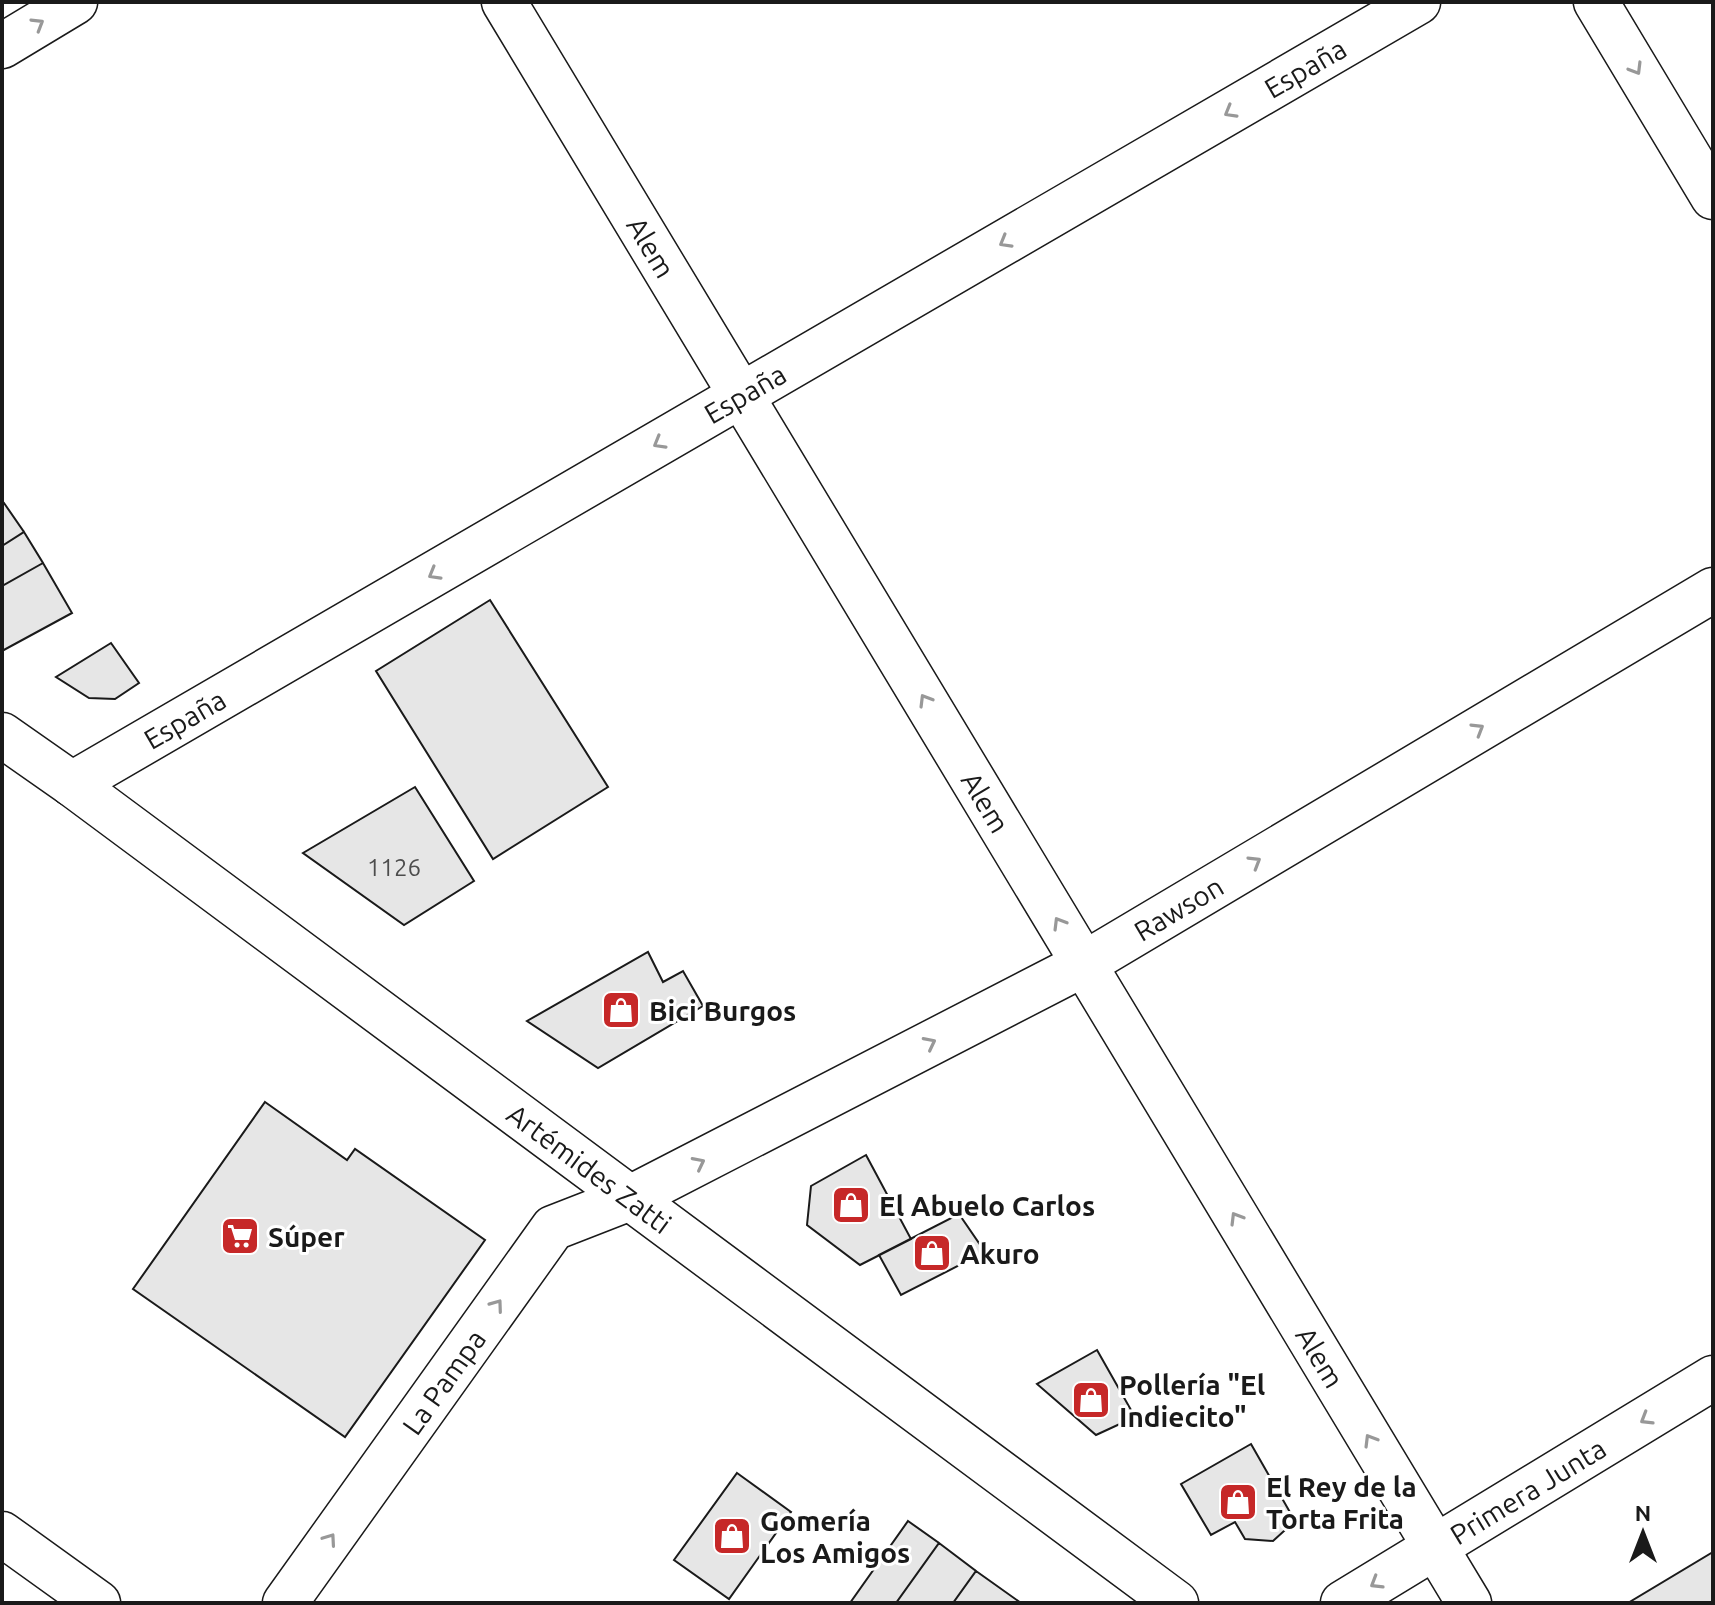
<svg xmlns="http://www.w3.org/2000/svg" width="1715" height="1605" viewBox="0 0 1715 1605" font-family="Ubuntu,sans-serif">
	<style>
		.building { fill: #e6e6e6; stroke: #1a1a1a; stroke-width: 2 }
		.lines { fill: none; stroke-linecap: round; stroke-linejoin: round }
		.minor-casing { stroke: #1a1a1a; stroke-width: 47 }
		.secondary-casing { stroke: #1a1a1a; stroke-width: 47 }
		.minor { stroke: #fff; stroke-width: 44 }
		.secondary { stroke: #fff; stroke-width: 44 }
		.oneway { stroke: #989898 }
		.labels { text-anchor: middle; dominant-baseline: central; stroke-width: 6; stroke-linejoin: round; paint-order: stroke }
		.number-label { font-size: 24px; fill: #4d4d4d }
		.street-label { font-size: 28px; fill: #1a1a1a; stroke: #fff }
		.poi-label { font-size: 28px; font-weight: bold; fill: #1a1a1a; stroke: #fff; text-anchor: start }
	</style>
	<rect width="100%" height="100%" fill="#fff"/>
	<path class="building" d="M 4,503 L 24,532 L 2,546 L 2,504 Z
		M 24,532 L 43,563 L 2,586 L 2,546 Z
		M 43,563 L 72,613 L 2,651 L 2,586 Z
		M 490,600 L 608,787 L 493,859 L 376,671 Z
		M 111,643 L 139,683 L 115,699 L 89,698 L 56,677 Z
		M 415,787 L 474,881 L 404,925 L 303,853 Z
		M 648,952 L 663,982 L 683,971 L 703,1006 L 598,1068 L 527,1021 Z
		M 265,1102 L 347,1160 L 355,1149 L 485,1240 L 345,1437 L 133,1289 Z
		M 866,1155 L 911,1239 L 860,1265 L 807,1225 L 811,1186 Z
		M 959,1214 L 985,1252 L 901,1295 L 879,1255 Z
		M 1097,1350 L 1135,1417 L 1096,1435 L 1037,1384 Z
		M 1251,1444 L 1295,1521 L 1273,1541 L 1245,1539 L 1235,1522 L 1211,1535 L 1181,1484 Z
		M 737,1473 L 791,1512 L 729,1599 L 674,1560 Z
		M 908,1521 L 939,1543 L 896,1603 L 850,1603 Z
		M 939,1543 L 976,1571 L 953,1603 L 896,1603 Z
		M 1713,1552 L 1713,1603 L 1628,1603 Z
		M 976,1571 L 1021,1603 L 953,1603 Z"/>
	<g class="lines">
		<defs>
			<g id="minor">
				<path id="s1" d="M 504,2 L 1469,1603"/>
				<path d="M 1596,2 L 1713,197"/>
				<path d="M 2,46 L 75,2"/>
				<path id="s2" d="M 72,784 L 1418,2"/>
				<path d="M 2,1534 L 98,1603"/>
				<path id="s3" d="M 285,1603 L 553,1228 L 630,1198 L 1084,964 L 1713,590"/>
				<path id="s4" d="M 1343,1603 L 1713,1378"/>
			</g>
			<g id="secondary">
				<path id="s5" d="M 2,735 L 72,784 L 1176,1603"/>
			</g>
		</defs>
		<use href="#minor" class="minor-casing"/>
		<use href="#secondary" class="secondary-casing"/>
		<use href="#minor" class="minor"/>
		<use href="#secondary" class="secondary"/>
	</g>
	<defs><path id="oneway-chevron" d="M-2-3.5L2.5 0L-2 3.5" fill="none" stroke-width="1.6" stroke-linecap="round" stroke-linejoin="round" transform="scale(2)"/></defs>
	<g class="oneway">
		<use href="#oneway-chevron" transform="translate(38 24) rotate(-31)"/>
		<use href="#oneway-chevron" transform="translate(1636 69) rotate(59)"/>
		<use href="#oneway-chevron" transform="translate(1230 112) rotate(150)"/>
		<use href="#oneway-chevron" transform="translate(1005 242) rotate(150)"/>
		<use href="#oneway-chevron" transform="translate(659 443) rotate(150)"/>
		<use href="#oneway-chevron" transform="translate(434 574) rotate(150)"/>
		<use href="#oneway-chevron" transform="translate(925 700) rotate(-121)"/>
		<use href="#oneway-chevron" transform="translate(1478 729) rotate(-31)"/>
		<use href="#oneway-chevron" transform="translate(1255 862) rotate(-31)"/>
		<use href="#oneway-chevron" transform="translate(1059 923) rotate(-121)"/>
		<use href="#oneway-chevron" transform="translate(930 1043) rotate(-27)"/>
		<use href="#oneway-chevron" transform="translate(699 1163) rotate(-27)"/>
		<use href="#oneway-chevron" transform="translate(1236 1218) rotate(-121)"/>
		<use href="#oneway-chevron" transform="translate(497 1305) rotate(-54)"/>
		<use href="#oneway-chevron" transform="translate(1646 1419) rotate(149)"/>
		<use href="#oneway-chevron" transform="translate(1370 1440) rotate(-121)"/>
		<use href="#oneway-chevron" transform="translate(330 1539) rotate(-55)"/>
		<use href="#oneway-chevron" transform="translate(1376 1583) rotate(149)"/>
	</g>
	<defs>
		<symbol id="shop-square" viewBox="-11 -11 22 22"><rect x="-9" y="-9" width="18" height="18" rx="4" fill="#c62828" stroke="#fff"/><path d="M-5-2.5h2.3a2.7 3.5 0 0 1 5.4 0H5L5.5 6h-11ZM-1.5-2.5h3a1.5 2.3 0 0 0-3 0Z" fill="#fff"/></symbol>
		<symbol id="supermarket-square" viewBox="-11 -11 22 22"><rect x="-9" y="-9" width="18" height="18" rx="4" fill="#c62828" stroke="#fff"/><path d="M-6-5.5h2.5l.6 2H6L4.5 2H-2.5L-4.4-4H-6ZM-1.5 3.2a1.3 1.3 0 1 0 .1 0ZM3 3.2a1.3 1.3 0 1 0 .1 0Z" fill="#fff"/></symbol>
	</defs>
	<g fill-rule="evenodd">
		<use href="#shop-square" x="599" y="988" width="44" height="44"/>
		<use href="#shop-square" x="829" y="1183" width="44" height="44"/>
		<use href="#supermarket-square" x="218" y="1214" width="44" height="44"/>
		<use href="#shop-square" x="910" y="1231" width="44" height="44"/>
		<use href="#shop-square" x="1069" y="1378" width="44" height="44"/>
		<use href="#shop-square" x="1216" y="1480" width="44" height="44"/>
		<use href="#shop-square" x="710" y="1514" width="44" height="44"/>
	</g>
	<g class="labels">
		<g class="number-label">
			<text x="394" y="867">1126</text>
		</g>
		<g class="street-label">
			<text stroke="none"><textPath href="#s2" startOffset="1426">España</textPath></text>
			<text stroke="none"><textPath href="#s1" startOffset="286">Alem</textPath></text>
			<text stroke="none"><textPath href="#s2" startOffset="778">España</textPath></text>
			<text stroke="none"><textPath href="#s2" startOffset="130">España</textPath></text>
			<text stroke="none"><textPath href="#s1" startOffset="934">Alem</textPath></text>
			<text stroke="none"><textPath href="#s3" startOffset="1164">Rawson</textPath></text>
			<text stroke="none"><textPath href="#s5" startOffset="730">Artémides Zatti</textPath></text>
			<text stroke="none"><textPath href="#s1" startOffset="1582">Alem</textPath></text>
			<text stroke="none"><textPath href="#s3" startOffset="272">La Pampa</textPath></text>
			<text stroke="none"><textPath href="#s4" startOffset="216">Primera Junta</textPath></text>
		</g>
		<g class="poi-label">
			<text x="649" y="1010">Bici Burgos</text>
			<text x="879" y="1205">El Abuelo Carlos</text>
			<text x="268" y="1236">Súper</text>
			<text x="960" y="1253">Akuro</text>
			<text x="1119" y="1384">Pollería "El<tspan x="1119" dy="32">Indiecito"</tspan></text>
			<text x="1266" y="1486">El Rey de la<tspan x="1266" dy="32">Torta Frita</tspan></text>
			<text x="760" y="1520">Gomería<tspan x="760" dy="32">Los Amigos</tspan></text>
		</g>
	</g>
	<rect width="1715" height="1605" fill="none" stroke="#1a1a1a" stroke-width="8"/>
	<g transform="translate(1643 1533)" stroke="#ffffff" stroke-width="6" paint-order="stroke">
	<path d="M0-6L14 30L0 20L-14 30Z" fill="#1a1a1a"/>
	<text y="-12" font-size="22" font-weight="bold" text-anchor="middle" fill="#1a1a1a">N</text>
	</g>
</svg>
